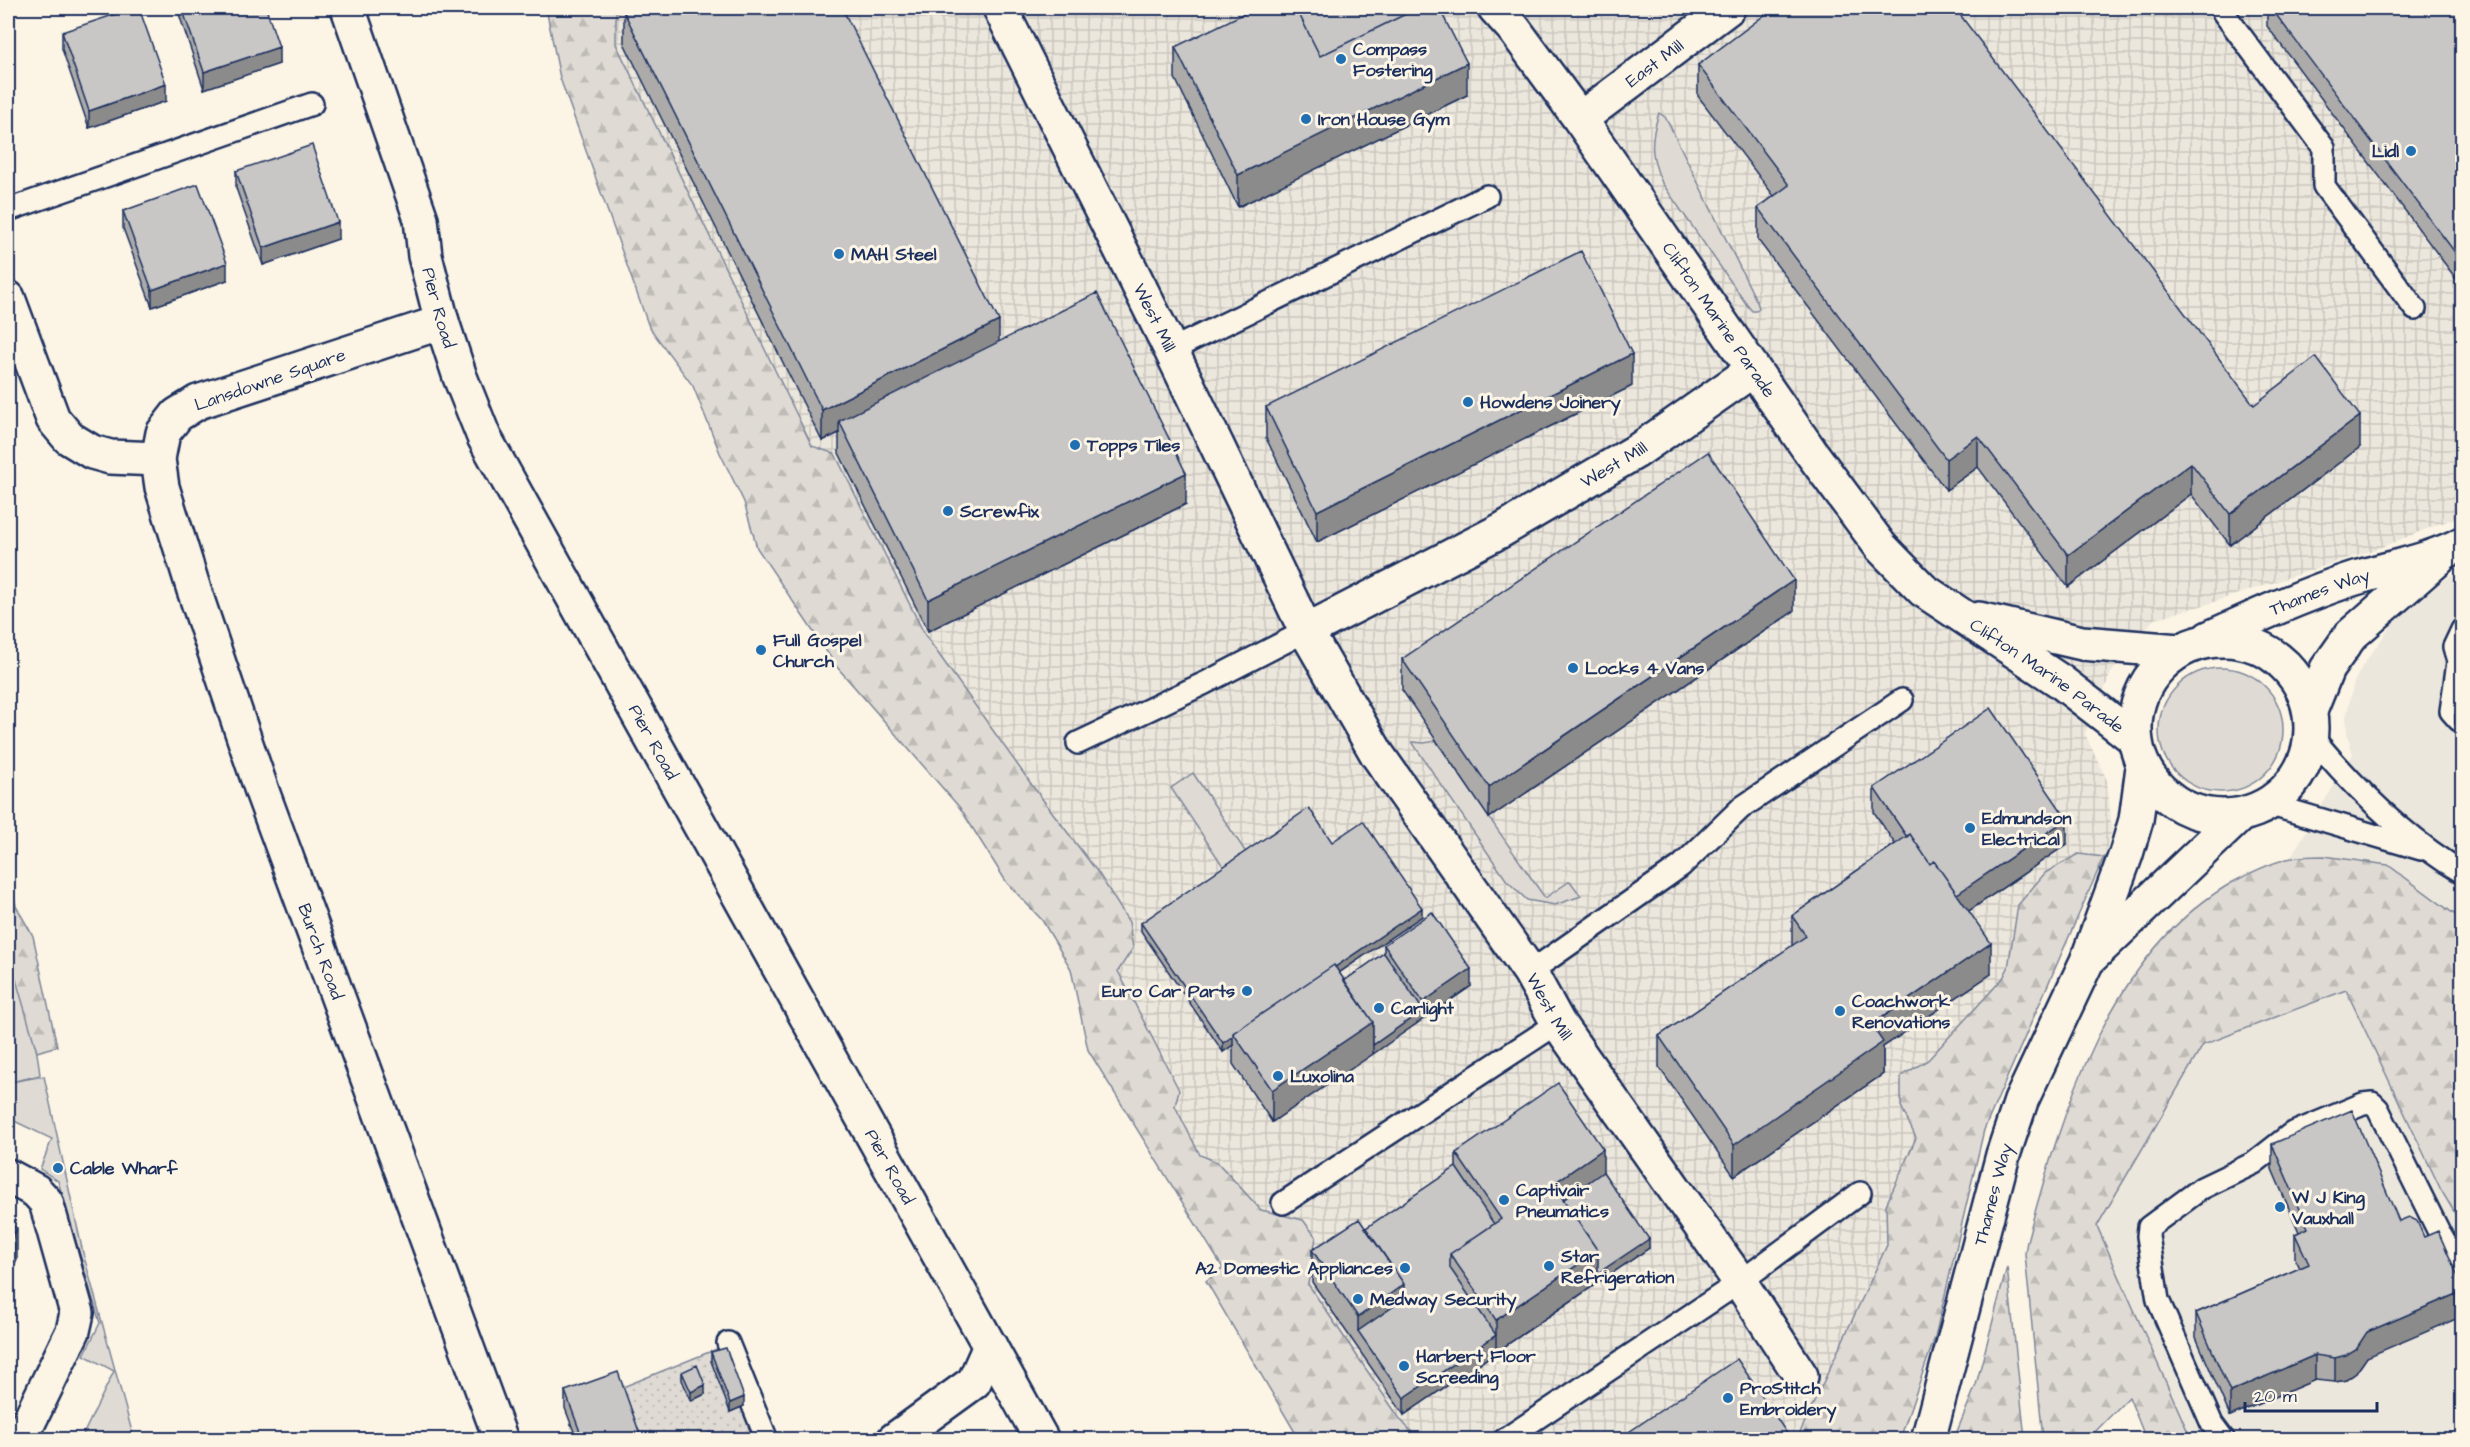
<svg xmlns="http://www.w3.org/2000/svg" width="2470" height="1447" viewBox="0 0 2470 1447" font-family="'Architects Daughter',sans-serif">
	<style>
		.built { fill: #ece7dc }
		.industrial { fill: url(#industrial-grid) }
		.grass { fill: #dfdbd4; stroke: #7d8599; stroke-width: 1.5 }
		.forest { fill: url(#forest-firs); stroke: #7d8599; stroke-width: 1.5 }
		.garden { fill: url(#garden-dots); stroke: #7d8599; stroke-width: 1.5 }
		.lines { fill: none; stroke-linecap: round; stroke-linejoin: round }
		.service-casing { stroke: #1b2f5e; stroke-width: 26 }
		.minor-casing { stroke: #1b2f5e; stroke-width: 38 }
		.tertiary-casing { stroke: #1b2f5e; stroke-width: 38 }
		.service { stroke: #fcf5e5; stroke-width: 21 }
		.minor { stroke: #fcf5e5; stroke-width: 33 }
		.tertiary { stroke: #fcf5e5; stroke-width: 33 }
		.wall { fill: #acabaa; stroke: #1b2f5e; stroke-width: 1.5 }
		.shaded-wall { fill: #8c8b8b; stroke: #1b2f5e; stroke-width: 1.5 }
		.building { fill: #c8c7c6; stroke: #1b2f5e; stroke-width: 1.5 }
		.poi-dot { fill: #1f6fb2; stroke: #fcf5e5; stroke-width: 2 }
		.labels { text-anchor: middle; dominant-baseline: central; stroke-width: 6; stroke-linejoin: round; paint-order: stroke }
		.poi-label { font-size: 18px; font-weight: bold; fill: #1b2f5e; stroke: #fcf5e5; text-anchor: start }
		.street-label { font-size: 18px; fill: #1b2f5e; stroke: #fcf5e5 }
	</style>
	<defs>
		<pattern id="industrial-grid" width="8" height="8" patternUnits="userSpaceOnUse" patternTransform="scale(1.5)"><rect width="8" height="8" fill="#ece7dc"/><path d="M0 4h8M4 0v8" fill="none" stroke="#cac6bf"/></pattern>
		<pattern id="forest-firs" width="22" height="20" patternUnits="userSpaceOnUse" patternTransform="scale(1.5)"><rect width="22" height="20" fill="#dfdbd4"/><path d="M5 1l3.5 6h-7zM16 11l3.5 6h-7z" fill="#bfbcb8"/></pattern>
		<pattern id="garden-dots" width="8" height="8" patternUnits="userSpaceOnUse" patternTransform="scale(1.5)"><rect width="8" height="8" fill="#dfdbd4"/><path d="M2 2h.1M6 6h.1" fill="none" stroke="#bfbcb8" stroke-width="1.8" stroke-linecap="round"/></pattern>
	</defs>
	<rect width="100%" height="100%" fill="#fcf5e5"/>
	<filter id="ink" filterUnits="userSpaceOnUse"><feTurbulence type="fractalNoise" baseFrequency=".0167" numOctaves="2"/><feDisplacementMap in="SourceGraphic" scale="12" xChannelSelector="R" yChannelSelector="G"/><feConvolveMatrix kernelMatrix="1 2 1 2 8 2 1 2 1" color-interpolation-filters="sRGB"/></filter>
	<g filter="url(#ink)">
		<path class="built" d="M 2462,570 L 2462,920 L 2388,865 L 2290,858 L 2353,754 L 2347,734 L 2346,716 L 2354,682 L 2363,665 L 2391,626 L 2409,608 L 2444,580 Z
			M 2345,990 L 2441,1190 L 2462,1225 L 2462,1425 L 2428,1439 L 2191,1439 L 2097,1226 L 2203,1045 Z"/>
		<path class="industrial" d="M 590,8 L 2292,8 L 2267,27 L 2462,287 L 2462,515 L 2379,548 L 2208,604 L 2154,619 L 2111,673 L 2085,734 L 2107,780 L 2112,830 L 2104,857 L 1984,1130 L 1935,1337 L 1900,1439 L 1348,1439 L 861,592 Z"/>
		<path class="grass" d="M 1659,113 L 1665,117 L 1670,126 L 1757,302 L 1759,308 L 1756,311 L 1752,311 L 1747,305 L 1662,183 C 1650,156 1650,140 1659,113 Z
			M2159 730a62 62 0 1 1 124 0a62 62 0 1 1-124 0Z
			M 1436,741 L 1545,898 L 1570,881 L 1581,896 L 1555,905 L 1527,900 L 1507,881 L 1412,742 L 1424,743 Z
			M 1193,773 L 1249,857 L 1227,872 L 1171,788 Z
			M 8,952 C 21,992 36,1033 40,1075 L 11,1082 L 44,1076 L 83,1253 L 134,1439 L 81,1439 L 114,1371 L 84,1355 L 100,1323 L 58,1181 L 40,1169 L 52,1139 L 8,1118 L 8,1086 L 11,1082 L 8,1081 Z"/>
		<path class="forest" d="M 546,8 L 616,8 L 616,44 L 812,446 L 835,454 L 925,635 L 1034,788 L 1099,874 L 1129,922 L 1133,948 L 1118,971 L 1179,1090 L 1175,1106 L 1200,1155 L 1217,1162 L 1261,1210 L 1303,1220 L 1316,1237 L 1308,1284 L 1400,1419 L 1418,1439 L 1299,1439 L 1206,1281 L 1223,1268 L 1088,1050 L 1071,969 L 1042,920 L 1007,883 L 960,808 L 837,667 L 757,548 L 744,502 L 720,453 L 693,386 L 649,327 L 560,78 Z
			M 2078,854 L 2104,857 L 1984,1130 L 1935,1337 L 1900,1439 L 1797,1439 L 1887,1245 L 1886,1205 L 1916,1138 L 1901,1106 L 1901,1076 L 1928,1060 L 2003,978 L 2008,968 L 2018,905 L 2045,873 Z
			M 2324,856 L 2388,865 L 2462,920 L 2462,1225 L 2441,1190 L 2346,990 L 2203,1045 L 2097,1226 L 2191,1439 L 2146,1439 L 2129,1397 L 2088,1439 L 2043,1439 L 2025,1254 L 2027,1241 C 2062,1112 2109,953 2233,882 C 2250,873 2273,861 2292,858 C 2302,856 2313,856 2324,856 Z
			M 8,872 L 16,906 L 33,936 L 57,1046 L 37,1052 L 8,952 Z
			M 2007,1267 L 2025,1439 L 1954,1439 L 1976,1385 Z"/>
		<path class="garden" d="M 719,1348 L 743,1405 L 754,1439 L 635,1439 L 618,1389 Z"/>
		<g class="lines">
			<defs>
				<path id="service" d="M 2223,8 L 2223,12 L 2324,148 L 2324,186 L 2415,309
					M 8,210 L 312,104
					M 1171,350 L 1487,196
					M 8,357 L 28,350
					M 2458,662 L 2451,711 L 2459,720
					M 2462,675 L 2454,647 L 2462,630
					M 2311,736 C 2354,787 2404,838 2462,872
					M 1078,743 L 1205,683 L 1306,631
					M 2268,804 L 2421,849
					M 1530,972 L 1681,866 L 1741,808 L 1902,700
					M 1283,1203 L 1558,1023
					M 728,1343 L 767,1440
					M 1504,1440 L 1740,1282 L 1860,1193
					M 2224,1440 L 2212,1424 L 2158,1300 L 2148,1236 L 2149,1227 L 2202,1188 L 2254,1163 L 2291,1134 L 2363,1104 L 2372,1103 L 2378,1109 L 2440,1234 L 2462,1272"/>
				<g id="minor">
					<path id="s1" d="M 348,8 L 421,219 L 425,256 L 442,322 L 460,377 L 484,437 L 1042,1440"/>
					<path id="s2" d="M 1000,8 L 1171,350 L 1306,631 L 1377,754 L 1530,972 L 1558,1023 L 1740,1282 L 1801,1376"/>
					<path id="s3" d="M 1580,119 L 1728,8"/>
					<path d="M 8,298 L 53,419 L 69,438 L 92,452 L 110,457 L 158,459"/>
					<path id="s4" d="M 442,322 L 198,402 L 177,415 L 163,433 L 158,459 L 162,487 L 194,590 L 263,794 L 501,1440"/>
					<path id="s5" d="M 1306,631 L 1502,530 L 1637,451 L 1753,370"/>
					<path d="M 8,1176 L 36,1191 L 46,1202 L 77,1313 L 73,1331 L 20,1440"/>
					<path d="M 894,1440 L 974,1382 L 990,1346"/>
				</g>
				<g id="tertiary">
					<path id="s6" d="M 1495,8 L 1514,29 L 1580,119 L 1810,451 L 1881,547 L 1923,590 L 2060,681 L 2135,739"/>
					<path d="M 1979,619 L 2082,643 L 2179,651"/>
					<path id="s7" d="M 2209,638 C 2255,617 2301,596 2349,580 C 2387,568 2427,562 2462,544"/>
					<circle cx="2223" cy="728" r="88"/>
					<path d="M 2310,711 L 2327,669 L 2351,635 L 2438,559"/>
					<path d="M 2091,957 L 2240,815"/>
					<path id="s8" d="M 1928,1440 L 2003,1155 L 2021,1101 L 2087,961 L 2126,854 L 2136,820 L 2143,767"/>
				</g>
			</defs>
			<use href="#service" class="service-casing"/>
			<use href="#minor" class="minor-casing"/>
			<use href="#tertiary" class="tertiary-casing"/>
			<use href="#service" class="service"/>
			<use href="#minor" class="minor"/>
			<use href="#tertiary" class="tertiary"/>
		</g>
		<path class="wall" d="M 177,8 L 266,8 L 279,64 L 204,89 Z
			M 2267,8 L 2463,8 L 2457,280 L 2267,26 Z
			M 624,12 L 999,342 L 1186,504 L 928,631 L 839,453 L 839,433 L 822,441 L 624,43 Z
			M 62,32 L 166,101 L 89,128 L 62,49 Z
			M 1175,47 L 1467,95 L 1238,207 L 1175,78 Z
			M 1698,65 L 2254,405 L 2360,447 L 2230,545 L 2191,494 L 2068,587 L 1978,467 L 1946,490 L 1758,240 L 1758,208 L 1774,196 L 1698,96 Z
			M 236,171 L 338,239 L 263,265 L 236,188 Z
			M 123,211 L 227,280 L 152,307 L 123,228 Z
			M 1632,386 L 1317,542 L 1266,438 L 1266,407 Z
			M 1794,611 L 1489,818 L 1402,690 L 1402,659 Z
			M 2463,708 L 2463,733 L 2455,724 L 2455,715 Z
			M 1874,788 L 2067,844 L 1969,911 L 1991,974 L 1883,1047 L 1883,1074 L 1734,1176 L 1659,1067 L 1659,1036 L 1792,946 L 1792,916 L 1895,844 L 1874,812 Z
			M 1422,916 L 1339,973 L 1344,981 L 1384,953 L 1384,945 L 1471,986 L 1272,1122 L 1233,1064 L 1233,1045 L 1223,1052 L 1141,931 L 1141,923 Z
			M 2272,1144 L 2367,1357 L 2356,1373 L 2346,1380 L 2335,1382 L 2315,1380 L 2230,1416 L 2196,1337 L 2196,1313 L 2300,1268 L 2295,1258 L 2295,1234 L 2299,1232 L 2272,1169 Z
			M 1456,1153 L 1603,1172 L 1649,1248 L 1404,1415 L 1312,1282 L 1312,1250 L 1366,1228 L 1456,1167 Z
			M 711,1352 L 744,1406 L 730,1412 L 711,1361 Z
			M 682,1372 L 705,1394 L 691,1401 L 682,1380 Z
			M 565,1391 L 642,1440 L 577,1440 L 565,1408 Z"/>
		<path class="shaded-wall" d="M 279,47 L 279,64 L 204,89 L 204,72 Z
			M 1467,63 L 1467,95 L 1238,207 L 1238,175 Z
			M 166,84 L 166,101 L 89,128 L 89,111 Z
			M 338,222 L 338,239 L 263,265 L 263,248 Z
			M 2463,251 L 2463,276 L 2457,280 L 2457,255 Z
			M 227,263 L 227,280 L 152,307 L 152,290 Z
			M 999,321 L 999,353 L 839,421 L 839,433 L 822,441 L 822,410 Z
			M 1632,354 L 1632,386 L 1317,542 L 1317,511 Z
			M 2360,416 L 2360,447 L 2230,545 L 2230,514 Z
			M 1978,436 L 1978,467 L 1946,490 L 1946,459 Z
			M 2191,463 L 2191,494 L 2068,587 L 2068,555 Z
			M 1186,473 L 1186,504 L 928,631 L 928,600 Z
			M 1794,580 L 1794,611 L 1489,818 L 1489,787 Z
			M 2067,819 L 2067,844 L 1954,921 L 1954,896 Z
			M 1422,908 L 1422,916 L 1239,1041 L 1235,1035 Z
			M 1991,943 L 1991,974 L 1883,1047 L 1883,1074 L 1734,1176 L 1734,1145 L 1871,1025 Z
			M 1471,969 L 1471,986 L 1373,1054 L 1373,1045 L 1423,1010 L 1423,1002 Z
			M 1373,1022 L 1373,1054 L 1272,1122 L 1272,1090 Z
			M 1233,1036 L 1233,1045 L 1223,1052 L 1223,1043 Z
			M 1603,1149 L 1603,1181 L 1557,1213 L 1553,1184 Z
			M 17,1228 L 17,1259 L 8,1278 L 8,1246 Z
			M 1649,1239 L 1649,1248 L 1496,1352 L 1496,1320 L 1598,1251 Z
			M 1404,1284 L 1404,1316 L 1358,1331 L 1358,1317 Z
			M 2463,1291 L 2463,1316 L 2367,1357 L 2356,1373 L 2346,1380 L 2335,1382 L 2335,1358 L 2367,1332 Z
			M 1496,1335 L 1496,1352 L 1404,1415 L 1404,1398 Z
			M 2315,1355 L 2315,1380 L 2230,1416 L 2230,1392 Z
			M 705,1385 L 705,1394 L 691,1401 L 691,1392 Z
			M 744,1397 L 744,1406 L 730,1412 L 730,1403 Z"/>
		<path class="building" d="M 134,8 L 139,8 L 166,84 L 89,111 L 62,32 Z
			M 182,8 L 266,8 L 279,47 L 204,72 Z
			M 632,8 L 842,8 L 999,321 L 822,410 L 624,12 Z
			M 1255,8 L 1296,8 L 1320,56 L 1418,8 L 1439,8 L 1467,63 L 1238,175 L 1175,47 Z
			M 1296,8 L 1418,8 L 1320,56 Z
			M 1774,8 L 1955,8 L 2254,405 L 2316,357 L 2360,416 L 2230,514 L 2191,463 L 2068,555 L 1978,436 L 1946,459 L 1758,208 L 1789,185 L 1698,65 Z
			M 2271,8 L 2463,8 L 2463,251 L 2457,255 Z
			M 312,145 L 338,222 L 263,248 L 236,171 Z
			M 198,184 L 227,263 L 152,290 L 123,211 Z
			M 1581,251 L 1632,354 L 1317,511 L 1266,407 Z
			M 1097,293 L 1186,473 L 928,600 L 839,421 Z
			M 1708,452 L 1794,580 L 1489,787 L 1402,659 Z
			M 1991,708 L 2067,819 L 1957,894 L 1934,861 L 1930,864 L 1910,834 L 1907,837 L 1874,788 Z
			M 2463,708 L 2463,724 L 2455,715 Z
			M 1309,808 L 1332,842 L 1363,821 L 1422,908 L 1335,967 L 1334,965 L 1233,1033 L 1233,1036 L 1223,1043 L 1141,923 Z
			M 1910,834 L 1930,864 L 1934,861 L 1991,943 L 1871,1025 L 1883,1042 L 1734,1145 L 1659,1036 L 1806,936 L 1792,916 Z
			M 1432,912 L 1471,969 L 1423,1002 L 1384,945 Z
			M 1384,953 L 1423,1010 L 1373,1045 L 1373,1022 L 1344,981 Z
			M 1334,965 L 1373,1022 L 1272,1090 L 1233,1033 Z
			M 1558,1083 L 1603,1149 L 1553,1184 L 1598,1251 L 1496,1320 L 1450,1254 L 1501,1219 L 1456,1153 Z
			M 2352,1110 L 2399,1221 L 2409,1217 L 2417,1221 L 2424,1237 L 2438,1231 L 2463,1288 L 2463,1291 L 2367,1332 L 2356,1349 L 2346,1355 L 2335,1358 L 2315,1355 L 2230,1392 L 2196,1313 L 2309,1264 L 2295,1234 L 2308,1228 L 2272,1144 Z
			M 1456,1167 L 1494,1224 L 1450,1254 L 1450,1268 L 1496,1335 L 1404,1398 L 1358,1331 L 1404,1299 L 1404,1284 L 1366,1228 Z
			M 1603,1172 L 1649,1239 L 1598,1273 L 1598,1251 L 1563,1200 Z
			M 1359,1219 L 1404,1284 L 1358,1317 L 1312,1250 Z
			M 8,1224 L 17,1228 L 8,1246 Z
			M 726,1348 L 744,1397 L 730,1403 L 711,1352 Z
			M 1737,1359 L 1790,1438 L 1787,1440 L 1617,1440 Z
			M 697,1365 L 705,1385 L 691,1392 L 682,1372 Z
			M 618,1372 L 642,1440 L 583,1440 L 565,1391 Z
			M 710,1433 L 712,1440 L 691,1440 Z"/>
	</g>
	<g class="poi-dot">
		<circle cx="1341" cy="59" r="6"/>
		<circle cx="1306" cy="119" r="6"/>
		<circle cx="2411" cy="151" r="6"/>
		<circle cx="839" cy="254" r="6"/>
		<circle cx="1468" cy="402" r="6"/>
		<circle cx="1075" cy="445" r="6"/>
		<circle cx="948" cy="511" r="6"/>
		<circle cx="761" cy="650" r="6"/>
		<circle cx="1573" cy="668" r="6"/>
		<circle cx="1970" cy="828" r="6"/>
		<circle cx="1247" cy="991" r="6"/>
		<circle cx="1379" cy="1008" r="6"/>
		<circle cx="1840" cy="1011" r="6"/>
		<circle cx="1278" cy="1076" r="6"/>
		<circle cx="58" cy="1168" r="6"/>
		<circle cx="1504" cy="1200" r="6"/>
		<circle cx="2280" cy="1207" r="6"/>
		<circle cx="1549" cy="1266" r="6"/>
		<circle cx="1405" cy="1268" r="6"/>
		<circle cx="1358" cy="1299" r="6"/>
		<circle cx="1404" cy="1366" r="6"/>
		<circle cx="1728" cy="1398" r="6"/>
	</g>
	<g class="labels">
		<g class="poi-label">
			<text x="1353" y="49">Compass<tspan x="1353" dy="21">Fostering</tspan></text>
			<text x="1318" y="119">Iron House Gym</text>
			<text x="2399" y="151" text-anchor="end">Lidl</text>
			<text x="851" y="254">MAH Steel</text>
			<text x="1480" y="402">Howdens Joinery</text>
			<text x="1087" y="445">Topps Tiles</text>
			<text x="960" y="511">Screwfix</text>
			<text x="773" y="640">Full Gospel<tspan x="773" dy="21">Church</tspan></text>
			<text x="1585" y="668">Locks 4 Vans</text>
			<text x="1982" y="818">Edmundson<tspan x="1982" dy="21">Electrical</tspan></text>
			<text x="1235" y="991" text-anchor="end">Euro Car Parts</text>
			<text x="1852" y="1001">Coachwork<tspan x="1852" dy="21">Renovations</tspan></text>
			<text x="1391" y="1008">Carlight</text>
			<text x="1290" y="1076">Luxolina</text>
			<text x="70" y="1168">Cable Wharf</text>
			<text x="1516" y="1190">Captivair<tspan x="1516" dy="21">Pneumatics</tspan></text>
			<text x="2292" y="1197">W J King<tspan x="2292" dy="21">Vauxhall</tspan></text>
			<text x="1561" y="1256">Star<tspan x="1561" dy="21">Refrigeration</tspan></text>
			<text x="1393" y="1268" text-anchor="end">A2 Domestic Appliances</text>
			<text x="1370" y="1299">Medway Security</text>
			<text x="1416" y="1356">Harbert Floor<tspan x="1416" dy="21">Screeding</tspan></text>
			<text x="1740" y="1388">ProStitch<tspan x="1740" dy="21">Embroidery</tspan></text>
		</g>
		<g class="street-label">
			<text stroke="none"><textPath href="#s3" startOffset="93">East Mill</textPath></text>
			<text stroke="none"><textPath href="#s1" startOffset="314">Pier Road</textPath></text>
			<text stroke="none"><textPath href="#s2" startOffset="346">West Mill</textPath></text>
			<text stroke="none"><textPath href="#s6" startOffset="384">Clifton Marine Parade</textPath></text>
			<text transform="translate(270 380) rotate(-19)">Lansdowne Square</text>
			<text stroke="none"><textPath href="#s5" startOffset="350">West Mill</textPath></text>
			<text stroke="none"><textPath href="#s7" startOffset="120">Thames Way</textPath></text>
			<text stroke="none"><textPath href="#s6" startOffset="874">Clifton Marine Parade</textPath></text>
			<text stroke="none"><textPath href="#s1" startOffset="800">Pier Road</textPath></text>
			<text stroke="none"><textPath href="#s4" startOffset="850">Burch Road</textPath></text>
			<text stroke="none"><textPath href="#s2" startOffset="1142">West Mill</textPath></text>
			<text stroke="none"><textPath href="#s1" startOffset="1286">Pier Road</textPath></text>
			<text stroke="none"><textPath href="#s8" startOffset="254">Thames Way</textPath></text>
		</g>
	</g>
	<rect width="2470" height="1447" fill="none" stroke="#fcf5e5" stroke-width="30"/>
	<rect x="15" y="15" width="2440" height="1417" fill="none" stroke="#1b2f5e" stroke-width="2" filter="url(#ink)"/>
	<path d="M2245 1402v9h132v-9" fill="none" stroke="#1b2f5e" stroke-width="3"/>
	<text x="2254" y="1402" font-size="18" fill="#1b2f5e" stroke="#fcf5e5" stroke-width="4.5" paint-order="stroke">20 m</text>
</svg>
